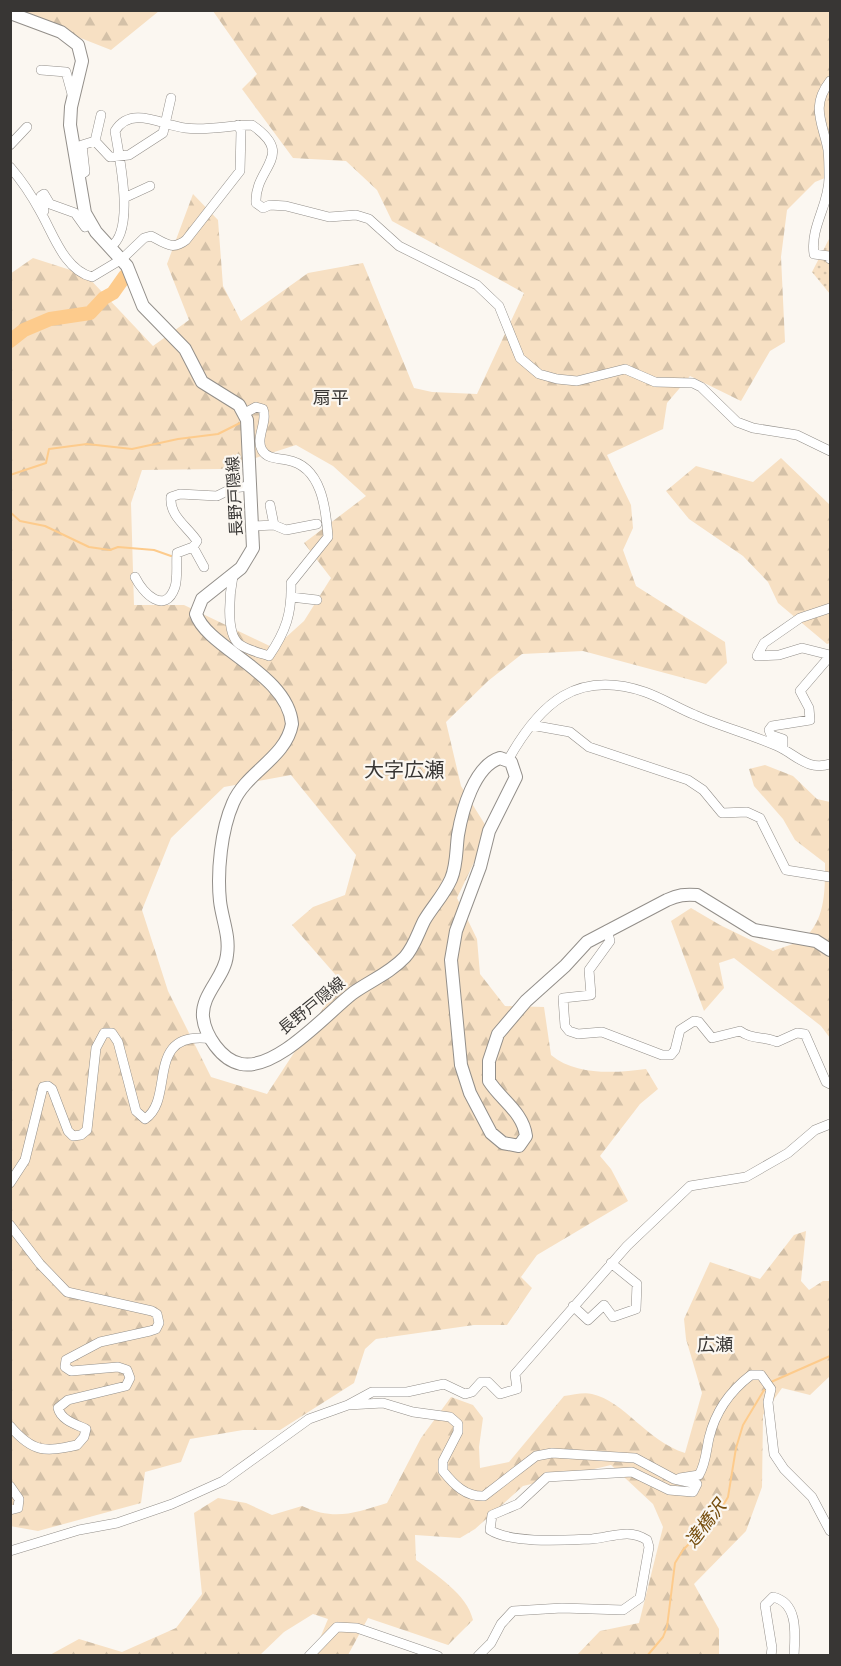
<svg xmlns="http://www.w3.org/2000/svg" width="841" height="1666" viewBox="0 0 841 1666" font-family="'Source Sans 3','Noto Sans JP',sans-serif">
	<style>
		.forest { fill: url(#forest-firs); fill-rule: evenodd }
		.park { fill: url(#park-dots) }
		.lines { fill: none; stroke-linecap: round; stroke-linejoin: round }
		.stream { stroke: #fdcb8c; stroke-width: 2 }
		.river { stroke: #fdcb8c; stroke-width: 14 }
		.minor-casing { stroke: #938f8a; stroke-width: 10 }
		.major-casing { stroke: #938f8a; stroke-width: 14 }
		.minor { stroke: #fff; stroke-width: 9 }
		.major { stroke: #fff; stroke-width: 12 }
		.labels { text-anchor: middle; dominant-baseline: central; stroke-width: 4.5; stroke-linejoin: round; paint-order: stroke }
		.street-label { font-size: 16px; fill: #383634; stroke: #fbf7f1 }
		.neighbourhood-label { font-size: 18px; fill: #383634; stroke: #fbf7f1 }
		.water-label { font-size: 18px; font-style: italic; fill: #754d0d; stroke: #fbf7f1 }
		.quarter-label { font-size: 20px; fill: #383634; stroke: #fbf7f1 }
	</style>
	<defs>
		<pattern id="forest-firs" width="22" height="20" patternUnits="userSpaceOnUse" patternTransform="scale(1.5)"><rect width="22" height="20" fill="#f7e0c3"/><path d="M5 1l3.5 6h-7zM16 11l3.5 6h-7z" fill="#d4c1a8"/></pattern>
		<pattern id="park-dots" width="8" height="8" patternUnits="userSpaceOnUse" patternTransform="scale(1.5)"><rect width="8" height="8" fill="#f7e0c3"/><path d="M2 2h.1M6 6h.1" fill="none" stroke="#d4c1a8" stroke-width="1.8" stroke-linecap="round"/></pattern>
	</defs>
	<rect width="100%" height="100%" fill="#fbf7f1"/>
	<path class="forest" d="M 12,11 L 159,11 L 111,50 Z
		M 213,11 L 830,11 L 830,176 L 815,182 L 787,210 L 781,257 L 785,342 L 770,351 L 741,401 L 690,376 L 667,403 L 663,429 L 607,455 L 631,505 L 633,528 L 623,550 L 636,586 L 725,642 L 727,663 L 706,684 L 583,651 L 522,654 L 488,681 L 446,722 L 461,786 L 489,831 L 457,898 L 477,939 L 480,974 L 505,1006 L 544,1007 L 551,1055 C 576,1076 616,1073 646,1069 L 658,1089 L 640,1104 L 600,1156 L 611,1169 L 628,1201 L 537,1255 L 521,1277 L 532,1288 L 507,1325 L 474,1325 L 376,1339 L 365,1349 L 354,1383 L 280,1430 L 243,1430 L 190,1439 L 181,1462 L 145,1472 L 141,1503 L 38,1531 L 10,1526 L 10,274 L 33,258 L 86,275 L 153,346 L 189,320 L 167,264 L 193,194 L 218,220 L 223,286 L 241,321 L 308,273 L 363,263 L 414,388 L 432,392 L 477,394 L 524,293 L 392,221 L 377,190 L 346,161 L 293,158 L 242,89 L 257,74 ZM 296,445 L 333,466 L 366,496 L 304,543 L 331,578 L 304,621 L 274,648 L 184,605 L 134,605 L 131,503 L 142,470 L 221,469 ZM 291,775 L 356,855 L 345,895 L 313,907 L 292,925 L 341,981 L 267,1094 L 211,1077 L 168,991 L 142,910 L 171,838 L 224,787 Z
		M 781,458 L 830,505 L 830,643 L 827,644 L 778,603 L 768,582 L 743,556 L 689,519 L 666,491 L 696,466 L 753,482 Z
		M 765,765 L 793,776 L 817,799 L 830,802 L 830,1038 L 821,1026 L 734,958 L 719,963 L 724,988 L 704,1011 L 671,921 L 691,908 L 720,925 L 773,951 C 782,947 797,944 804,938 C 826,920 825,888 825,863 L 795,840 L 783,819 L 754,786 L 749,769 Z
		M 806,1231 L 801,1281 L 809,1290 L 823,1281 L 830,1281 L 830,1376 L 810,1395 L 782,1388 L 763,1415 L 762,1487 L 746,1531 L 694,1584 L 719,1629 L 719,1655 L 577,1655 L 600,1631 L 639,1623 L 663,1527 L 653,1504 L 611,1465 L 523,1486 L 475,1529 L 460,1538 L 415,1535 L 416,1560 C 436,1575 467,1594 473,1620 L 448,1645 L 368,1618 L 348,1655 L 313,1655 L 328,1619 L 313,1614 L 284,1632 L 260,1655 L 48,1656 L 79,1639 L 122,1652 L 176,1628 L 202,1594 L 194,1513 L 218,1498 L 246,1503 L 272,1515 L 302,1506 C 335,1521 354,1513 387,1503 L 421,1438 L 451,1397 L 473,1405 L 483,1418 L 479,1447 L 480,1468 L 509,1462 L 564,1396 C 573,1395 584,1392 592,1394 C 624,1401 647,1441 685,1453 L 702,1393 L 686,1339 L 684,1319 L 710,1262 L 760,1279 L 794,1235 Z"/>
	<path class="park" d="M 830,222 L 830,294 L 812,272 L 830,237 Z"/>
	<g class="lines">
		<path class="stream" d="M 10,475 L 46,463 L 49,449 L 87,444 L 132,449 L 178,439 L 218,434 L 240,423
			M 10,512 L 20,521 L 45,526 L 89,547 L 110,550 L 118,547 L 154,550 L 171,556
			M 771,1382 L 830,1356
			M 647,1656 L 663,1637 L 667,1627 L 675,1563 L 683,1550 L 718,1514 L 728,1497 L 736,1448 L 743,1425 L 764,1390"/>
		<path class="river" d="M 10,341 L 24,330 L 50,319 L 90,313 L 104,298 L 113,293 L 125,276"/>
		<defs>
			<path id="minor" d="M 41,70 L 66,72 L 72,94
				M 830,81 C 810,107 823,123 828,150 C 829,159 829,169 829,178 C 829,205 810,227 814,254 L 829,256 L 830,259
				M 95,141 L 110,157 L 129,155 L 163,133 L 171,98
				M 10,145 L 27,127
				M 10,167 C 22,181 32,196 40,211 C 53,233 64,270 92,277 L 122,259 L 144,238 L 151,236 C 165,243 172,251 186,240 L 240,171 L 241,131 L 238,125
				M 79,176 L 85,172 L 82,145 L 95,141 L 101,115
				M 124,198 L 150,186
				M 44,211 L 41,196 L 44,194 L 50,204 L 75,213 L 85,227 L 91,224
				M 110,247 C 136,232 119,156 115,131 C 131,104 164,126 185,128 C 207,131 230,125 252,125 C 297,156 254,167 256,203 L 263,208 L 270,205 L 286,206 L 329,217 L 356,215 L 369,219 L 399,246 L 477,285 L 499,306 L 520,358 L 539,374 L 557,379 L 577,381 L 625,369 L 655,382 L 693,383 L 701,387 L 737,422 L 753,428 L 797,435 L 830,451
				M 274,525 L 286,530 L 317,524
				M 253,526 L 274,525 L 270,505
				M 204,567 L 193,547 L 197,541 C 188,527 169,516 171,497 L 180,494 L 217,496 L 233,488 L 250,486
				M 233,576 C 230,591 225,633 239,644 C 247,650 260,653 269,656 C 286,631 292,613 291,583 L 328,537 C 326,509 322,466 287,460 C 278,458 267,459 262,450 C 255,438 268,422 263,409 L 256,407 L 245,413
				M 135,577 C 143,593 165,616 175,587 C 178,577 176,563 177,553 L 193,547
				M 291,597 L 317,600
				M 830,608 L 800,618 L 764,643 L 757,656 L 779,655 L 802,648 L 830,655
				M 531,725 L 570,732 L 589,747 L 688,780 L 703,790 L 722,813 L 747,812 L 760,818 L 786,870 L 830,877
				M 783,749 L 783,739 L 771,735 L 769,730 L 772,726 L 810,720 L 809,708 L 800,691 L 830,656
				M 508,760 C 540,703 577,669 645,692 C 662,698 678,708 695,715 C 722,727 750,734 777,746 C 797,755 807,771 830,764
				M 607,930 L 610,941 L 589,970 L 591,995 L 563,998 L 565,1026 L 569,1031 L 578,1034 L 602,1032 L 662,1055 L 671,1055 L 675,1050 L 680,1030 L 694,1021 L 699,1022 L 712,1038 L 740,1031 C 752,1040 764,1036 777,1042 L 797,1033 L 805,1034 L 826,1082 L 830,1084
				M 10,1183 L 25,1160 L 43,1087 L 48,1086 L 52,1089 L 68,1131 L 73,1136 L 81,1135 L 87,1130 L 96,1048 L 104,1033 L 112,1033 L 118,1042 L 136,1111 L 145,1119 C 176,1099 143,1029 212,1039
				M 10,1225 L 40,1264 L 67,1292 L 152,1311 L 157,1314 L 159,1323 L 156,1329 L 150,1331 L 100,1342 L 66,1360 L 65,1367 L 71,1371 L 118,1367 L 127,1370 L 130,1378 L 126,1386 L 68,1400 L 58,1408 C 61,1420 75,1424 86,1429 L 84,1437 L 77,1445 C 45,1452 33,1453 10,1426
				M 573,1306 L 588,1320 L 604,1305 L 613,1317 L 636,1309 L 637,1284 L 611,1263
				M 348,1405 L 383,1403 L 413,1412 L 450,1417 L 458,1424 L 458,1432 L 443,1461 L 443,1471 C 454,1485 466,1497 484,1496 L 536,1456 L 552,1453 L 635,1458 L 674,1479 L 697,1484 L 693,1492 L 669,1490 L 632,1472 L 547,1477 L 518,1504 L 492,1515 L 490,1530 C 512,1544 566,1540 592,1539 C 612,1537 629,1528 647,1540 L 649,1547 L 640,1598 L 623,1610 L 562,1608 L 513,1611 L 501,1624 L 491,1643 L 478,1656
				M 680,1478 L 699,1475 C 706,1463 706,1451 709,1438 C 715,1413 730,1391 751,1375 L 761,1375 L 771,1389 L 768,1402 L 774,1454 L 784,1469 L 812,1497 L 830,1531
				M 10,1486 L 19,1499 L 18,1508 L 10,1510
				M 10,1551 L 79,1530 L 117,1523 L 172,1504 L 223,1481 L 309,1419 L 348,1405 L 372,1392 L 407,1392 L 444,1384 L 465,1394 L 472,1392 L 481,1382 L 488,1382 L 500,1394 L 517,1389 L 515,1374 L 627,1246 L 690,1186 L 746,1177 L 788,1153 L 815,1130 L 830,1124
				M 309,1656 L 337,1627 L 357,1628 L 438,1656
				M 771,1656 L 772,1648 L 765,1605 L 773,1597 C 799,1603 795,1635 794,1656"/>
			<path id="major" d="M 10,13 L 61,32 L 78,45 L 82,61 L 71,107 L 70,125 L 85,213 L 96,232 L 127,266 L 143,306 L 185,349 L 202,382 L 239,405 L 247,420 L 253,548 L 241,568 L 202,599 L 196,614 C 207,648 288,674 292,724 C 286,758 246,772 233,803 C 221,830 217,872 220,901 C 222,919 230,936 227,955 C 225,977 201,994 203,1017 C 205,1035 221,1060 241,1064 C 277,1071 327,1013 353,993 C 370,981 390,973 405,957 C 414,947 418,933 424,921 C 432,907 444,895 451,879 C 457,865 456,850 458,835 C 462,811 474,766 500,758 L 511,762 L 516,777 L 489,831 L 480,867 L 456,931 L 451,960 L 461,1065 L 470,1093 L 491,1133 L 503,1143 L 519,1146 L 526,1136 C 523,1112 501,1100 489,1081 L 489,1061 L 498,1034 L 526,1001 L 565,966 L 587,942 L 667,900 C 678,895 685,894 697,895 L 754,930 L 816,941 L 830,950"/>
		</defs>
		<use href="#minor" class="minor-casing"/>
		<use href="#major" class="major-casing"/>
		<use href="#minor" class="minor"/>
		<use href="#major" class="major"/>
	</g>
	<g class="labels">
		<g class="street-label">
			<text transform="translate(235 496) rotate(-93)">長野戸隠線</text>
			<text transform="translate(312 1006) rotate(-39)">長野戸隠線</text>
		</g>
		<g class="neighbourhood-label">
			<text x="331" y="398">扇平</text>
			<text x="715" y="1345">広瀬</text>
		</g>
		<g class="water-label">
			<text transform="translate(706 1524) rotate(-52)">達橋沢</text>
		</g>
		<g class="quarter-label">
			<text x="404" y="771">大字広瀬</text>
		</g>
	</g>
	<rect width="841" height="1666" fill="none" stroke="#383634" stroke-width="24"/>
</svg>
